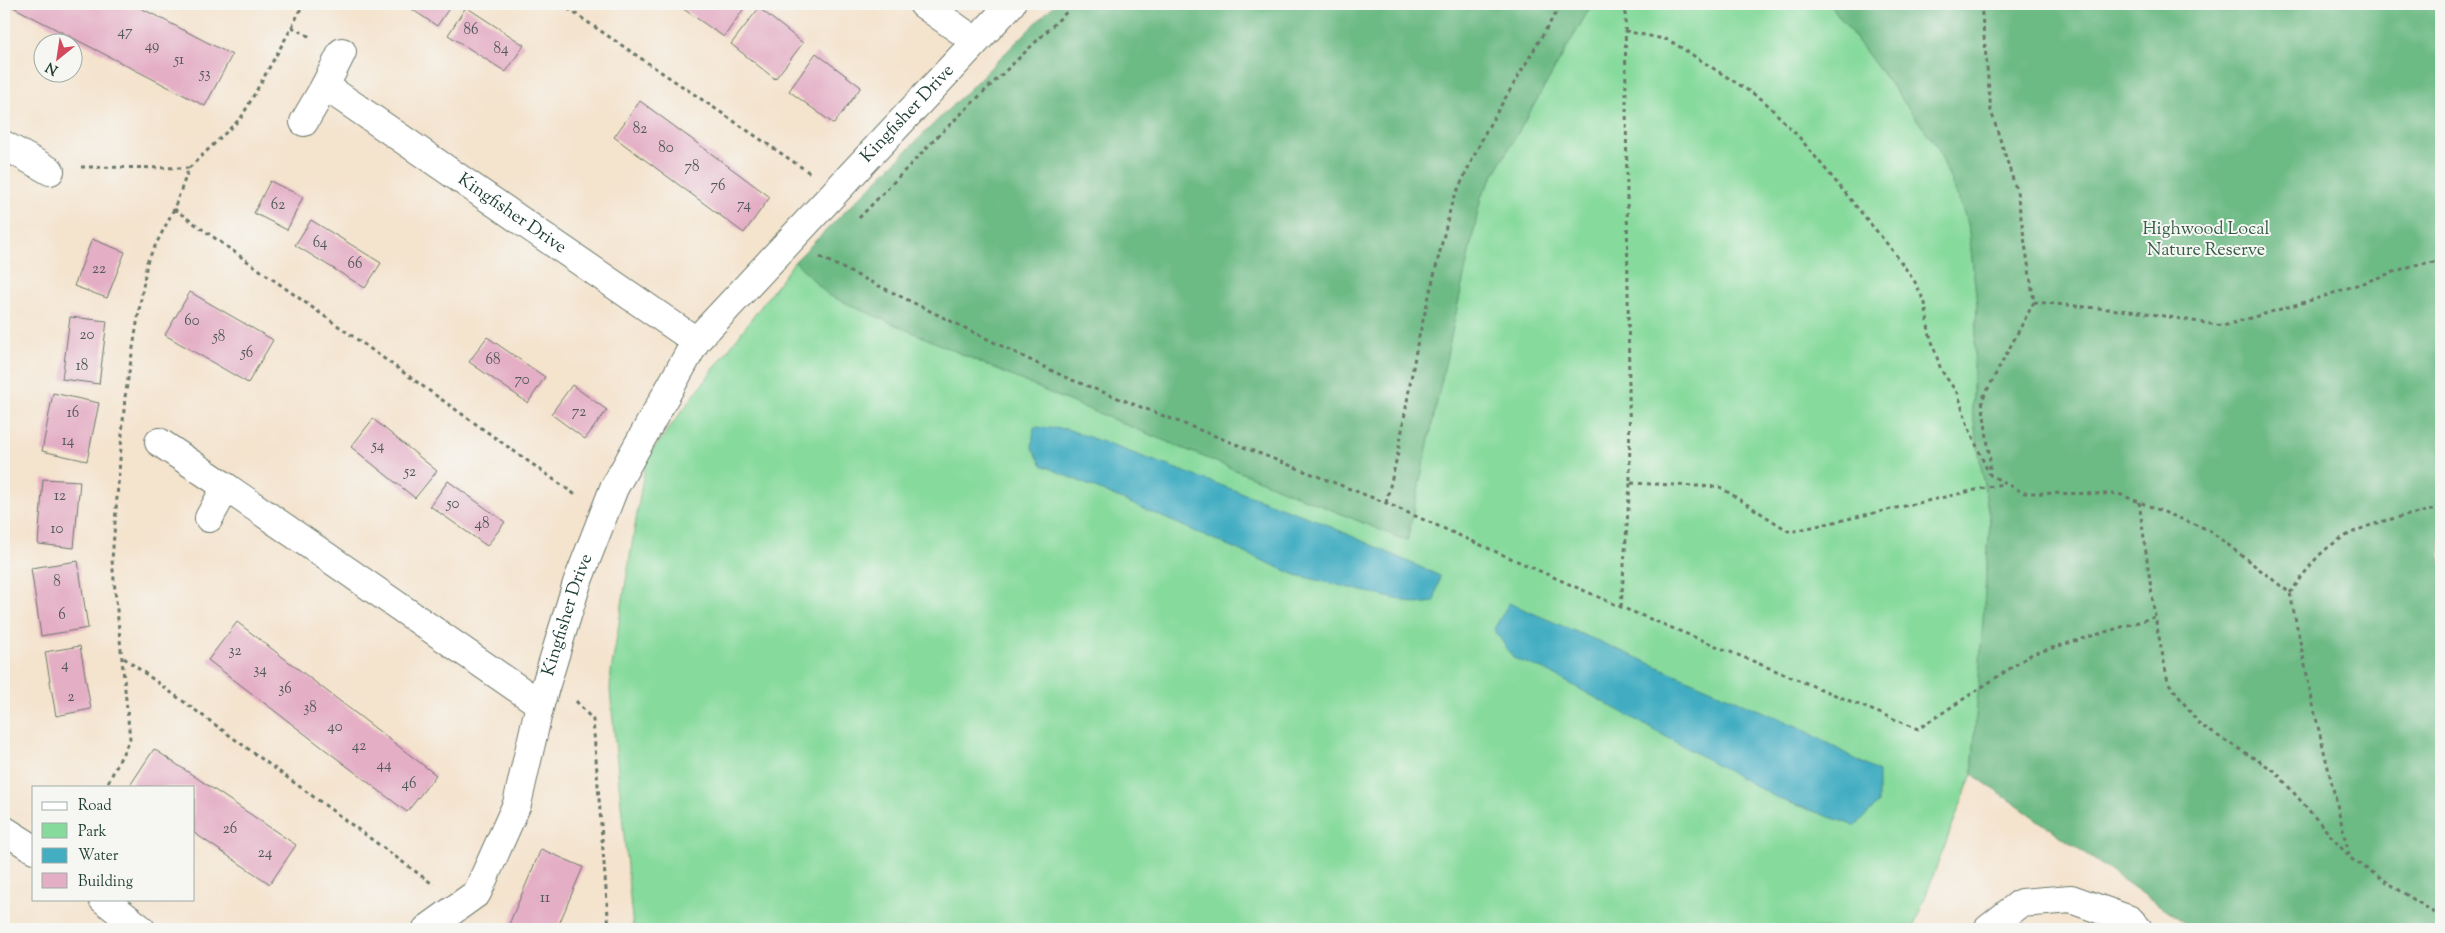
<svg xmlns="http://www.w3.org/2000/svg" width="2445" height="933" viewBox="0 0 2445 933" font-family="'Sorts Mill Goudy',serif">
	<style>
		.green { fill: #86da9c; stroke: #528c68 }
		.forest { fill: #6cba84; stroke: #467c5c }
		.water { fill: #43adc2; stroke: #31757b }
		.building { fill: #e4aec5 }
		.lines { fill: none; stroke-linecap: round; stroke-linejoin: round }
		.minor-casing { stroke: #6a776a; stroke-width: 30 }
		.path { stroke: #6a776a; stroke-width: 3; stroke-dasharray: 4 4; stroke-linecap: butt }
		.minor { stroke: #fff; stroke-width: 28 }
		.labels { text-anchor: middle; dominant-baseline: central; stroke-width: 4; stroke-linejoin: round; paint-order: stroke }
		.number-label { font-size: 15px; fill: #505958 }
		.street-label { font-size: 18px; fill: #1f3d34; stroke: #f6f6f2 }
		.park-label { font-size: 18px; fill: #345c49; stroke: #f6f6f2 }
	</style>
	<rect width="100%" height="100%" fill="#f6f6f2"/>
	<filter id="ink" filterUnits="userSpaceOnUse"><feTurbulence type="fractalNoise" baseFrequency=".02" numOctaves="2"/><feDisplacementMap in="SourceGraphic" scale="10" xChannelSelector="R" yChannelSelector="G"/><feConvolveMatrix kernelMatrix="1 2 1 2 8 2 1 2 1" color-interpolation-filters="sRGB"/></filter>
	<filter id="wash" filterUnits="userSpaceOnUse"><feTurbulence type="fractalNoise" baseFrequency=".0096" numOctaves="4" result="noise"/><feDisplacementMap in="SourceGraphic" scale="20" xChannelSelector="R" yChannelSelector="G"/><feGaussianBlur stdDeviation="1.12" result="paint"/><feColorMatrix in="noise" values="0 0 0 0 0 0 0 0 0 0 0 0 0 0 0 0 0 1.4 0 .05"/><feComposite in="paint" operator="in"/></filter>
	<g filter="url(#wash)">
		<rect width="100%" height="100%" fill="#f4e3cd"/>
		<path class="green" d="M 1592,4 L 1830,4 L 1937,146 L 1968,223 L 1977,303 L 1972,410 L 1990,522 L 1972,774 L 1913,929 L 633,929 L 610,690 L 611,672 L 646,459 L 795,261 L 828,295 L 1059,397 L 1407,541 L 1481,197 Z"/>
		<path class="forest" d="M 1055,4 L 1592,4 L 1481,197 L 1407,541 L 1059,397 L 828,295 L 795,261 Z
			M 1830,4 L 2441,4 L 2441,929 L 2193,929 L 1972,774 L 1990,522 L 1972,410 L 1977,303 L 1968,223 L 1937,146 Z"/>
		<path class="water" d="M 1034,427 L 1067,429 L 1316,520 L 1440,576 L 1434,602 L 1417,604 L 1296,575 L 1042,465 L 1032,448 Z
			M 1509,603 L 1801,728 L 1878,772 L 1878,804 L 1855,826 L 1779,799 L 1547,671 L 1513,658 L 1494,629 Z"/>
		<g id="blocks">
			<path class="building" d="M 7,4 L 133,4 L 232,55 L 205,106 Z
				M 404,4 L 452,4 L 437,26 Z
				M 676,4 L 747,4 L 724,37 Z
				M 466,7 L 524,45 L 506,72 L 448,35 Z
				M 759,8 L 803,43 L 775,79 L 731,44 Z
				M 816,53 L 861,87 L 834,124 L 789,91 Z
				M 640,101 L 770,197 L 744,233 L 614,137 Z
				M 270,181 L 303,197 L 287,230 L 254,213 Z
				M 311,220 L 381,263 L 365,288 L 295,245 Z
				M 92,239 L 125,252 L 107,298 L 74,286 Z
				M 190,292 L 273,340 L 248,383 L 165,335 Z
				M 70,317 L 107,321 L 99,384 L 62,379 Z
				M 487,337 L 545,377 L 528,403 L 469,362 Z
				M 572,385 L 607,410 L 585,439 L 551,414 Z
				M 53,393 L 99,403 L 87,461 L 42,451 Z
				M 373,419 L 437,471 L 415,498 L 351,447 Z
				M 43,479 L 80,481 L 74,548 L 38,544 Z
				M 448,481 L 505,522 L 487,546 L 430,506 Z
				M 78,561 L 88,628 L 41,636 L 31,568 Z
				M 237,622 L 436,775 L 407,812 L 208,660 Z
				M 80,646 L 91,709 L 56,716 L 45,652 Z
				M 154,749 L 296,845 L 270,884 L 194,833 L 194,787 L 129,787 Z
				M 541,849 L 583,867 L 557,929 L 507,929 Z"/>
		</g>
	</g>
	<g filter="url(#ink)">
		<use href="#blocks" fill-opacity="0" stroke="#6a776a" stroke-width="1"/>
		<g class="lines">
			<defs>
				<g id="minor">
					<path d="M 923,4 L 975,41"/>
					<path d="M 325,86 L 342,52"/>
					<path id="s1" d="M 304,122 L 325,86 L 696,341"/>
					<path d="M 4,145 L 50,171"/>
					<path d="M 159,442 L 226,487"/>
					<path d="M 209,518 L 226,487 L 540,704"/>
					<path d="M 4,830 L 34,849"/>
					<path d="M 103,899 L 141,929"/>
					<path id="s2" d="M 427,929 L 477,893 L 517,804 L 540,704 L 577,583 L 614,488 L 696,341 L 1011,4"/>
					<path d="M 1988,929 L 2021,903 L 2071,899 L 2130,920 L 2138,929"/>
				</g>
			</defs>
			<use href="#minor" class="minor-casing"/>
			<path class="path" d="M 561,4 L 810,173
				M 1625,4 L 1630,483 L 1720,487 L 1790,532 L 2002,484
				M 1981,4 L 1991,111 L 2017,192 L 2034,302 L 1982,400 L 1990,460 L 1990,475 L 2024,493 L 2119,494 L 2209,530 L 2290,593 L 2315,714 L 2350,858 L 2441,917
				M 292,27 L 303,4
				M 1625,31 L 1669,40 L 1763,100 L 1799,137 L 1893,251 L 1915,282 L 1925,303 L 1929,332 L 1941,370 L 1958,394 L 1968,426 L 1989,474
				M 81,167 L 189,168 L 174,209 L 147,262 L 125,397 L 112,560 L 130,739 L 106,787
				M 189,168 L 241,118 L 292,27 L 312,38
				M 174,209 L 577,496
				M 859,218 L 937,137 L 1075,4
				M 820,257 L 1067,378 L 1386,503 L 1621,607 L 1918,729 L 2032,654 L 2155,617
				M 2034,302 L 2140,312 L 2223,326 L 2322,297 L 2414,265 L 2441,261
				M 2139,502 L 2155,617 L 2168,682 L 2200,725 L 2275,771 L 2350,858
				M 1386,503 L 1398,453 L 1417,345 L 1452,202 L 1487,129 L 1561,4
				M 2290,593 C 2301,579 2311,562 2324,551 C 2355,523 2402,517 2441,508
				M 1621,607 L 1630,483
				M 124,658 L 434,885
				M 576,701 L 593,720 L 609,929"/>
			<use href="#minor" class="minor"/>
		</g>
	</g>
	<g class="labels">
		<g class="number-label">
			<text x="471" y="30">86</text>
			<text x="125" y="32">47</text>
			<text x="152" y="46">49</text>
			<text x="501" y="49">84</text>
			<text x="179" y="60">51</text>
			<text x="205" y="74">53</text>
			<text x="640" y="129">82</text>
			<text x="666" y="148">80</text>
			<text x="692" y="167">78</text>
			<text x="718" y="186">76</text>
			<text x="278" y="205">62</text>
			<text x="744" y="205">74</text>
			<text x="320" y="243">64</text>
			<text x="355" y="264">66</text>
			<text x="99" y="269">22</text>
			<text x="192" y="321">60</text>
			<text x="87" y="335">20</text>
			<text x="219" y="337">58</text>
			<text x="247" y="353">56</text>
			<text x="493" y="360">68</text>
			<text x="82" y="366">18</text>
			<text x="522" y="380">70</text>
			<text x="579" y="412">72</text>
			<text x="73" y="413">16</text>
			<text x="68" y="441">14</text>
			<text x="378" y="446">54</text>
			<text x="410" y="472">52</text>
			<text x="60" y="496">12</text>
			<text x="453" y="504">50</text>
			<text x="482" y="524">48</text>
			<text x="57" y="529">10</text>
			<text x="57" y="582">8</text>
			<text x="62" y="615">6</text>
			<text x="235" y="651">32</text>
			<text x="65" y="665">4</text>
			<text x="260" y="670">34</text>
			<text x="285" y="689">36</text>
			<text x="71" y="697">2</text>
			<text x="310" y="708">38</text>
			<text x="335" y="727">40</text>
			<text x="359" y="746">42</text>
			<text x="384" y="765">44</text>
			<text x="409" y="784">46</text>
			<text x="230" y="829">26</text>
			<text x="265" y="853">24</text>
			<text x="545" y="898">11</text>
		</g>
		<g class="street-label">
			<text stroke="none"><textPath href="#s2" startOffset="969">Kingfisher Drive</textPath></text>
			<text stroke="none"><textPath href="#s1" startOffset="268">Kingfisher Drive</textPath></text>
			<text stroke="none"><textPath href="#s2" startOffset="355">Kingfisher Drive</textPath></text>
		</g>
		<g class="park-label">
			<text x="2206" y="230">Highwood Local<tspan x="2206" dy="21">Nature Reserve</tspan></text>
		</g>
	</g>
	<rect width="2445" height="933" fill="none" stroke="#f6f6f2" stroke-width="20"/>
	<rect x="32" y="786" width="162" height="115" fill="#f6f6f2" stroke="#a0aca6"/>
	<rect x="42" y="802" width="25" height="8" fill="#ffffff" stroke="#a0aca6"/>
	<text x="78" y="810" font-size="15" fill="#1f3d34">Road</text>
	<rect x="42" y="823" width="25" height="15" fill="#86da9c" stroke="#a0aca6"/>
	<text x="78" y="836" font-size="15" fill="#1f3d34">Park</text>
	<rect x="42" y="848" width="25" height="15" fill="#43adc2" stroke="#a0aca6"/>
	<text x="78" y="860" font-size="15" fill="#1f3d34">Water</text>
	<rect x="42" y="873" width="25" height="15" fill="#e4aec5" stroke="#a0aca6"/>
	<text x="78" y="886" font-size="15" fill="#1f3d34">Building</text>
	<g transform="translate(58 58) rotate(210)"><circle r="24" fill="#f6f6f2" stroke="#a0aca6"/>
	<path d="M0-4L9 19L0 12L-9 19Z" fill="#d1495b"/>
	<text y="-8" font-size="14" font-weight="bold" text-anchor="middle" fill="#1f3d34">N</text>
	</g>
</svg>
